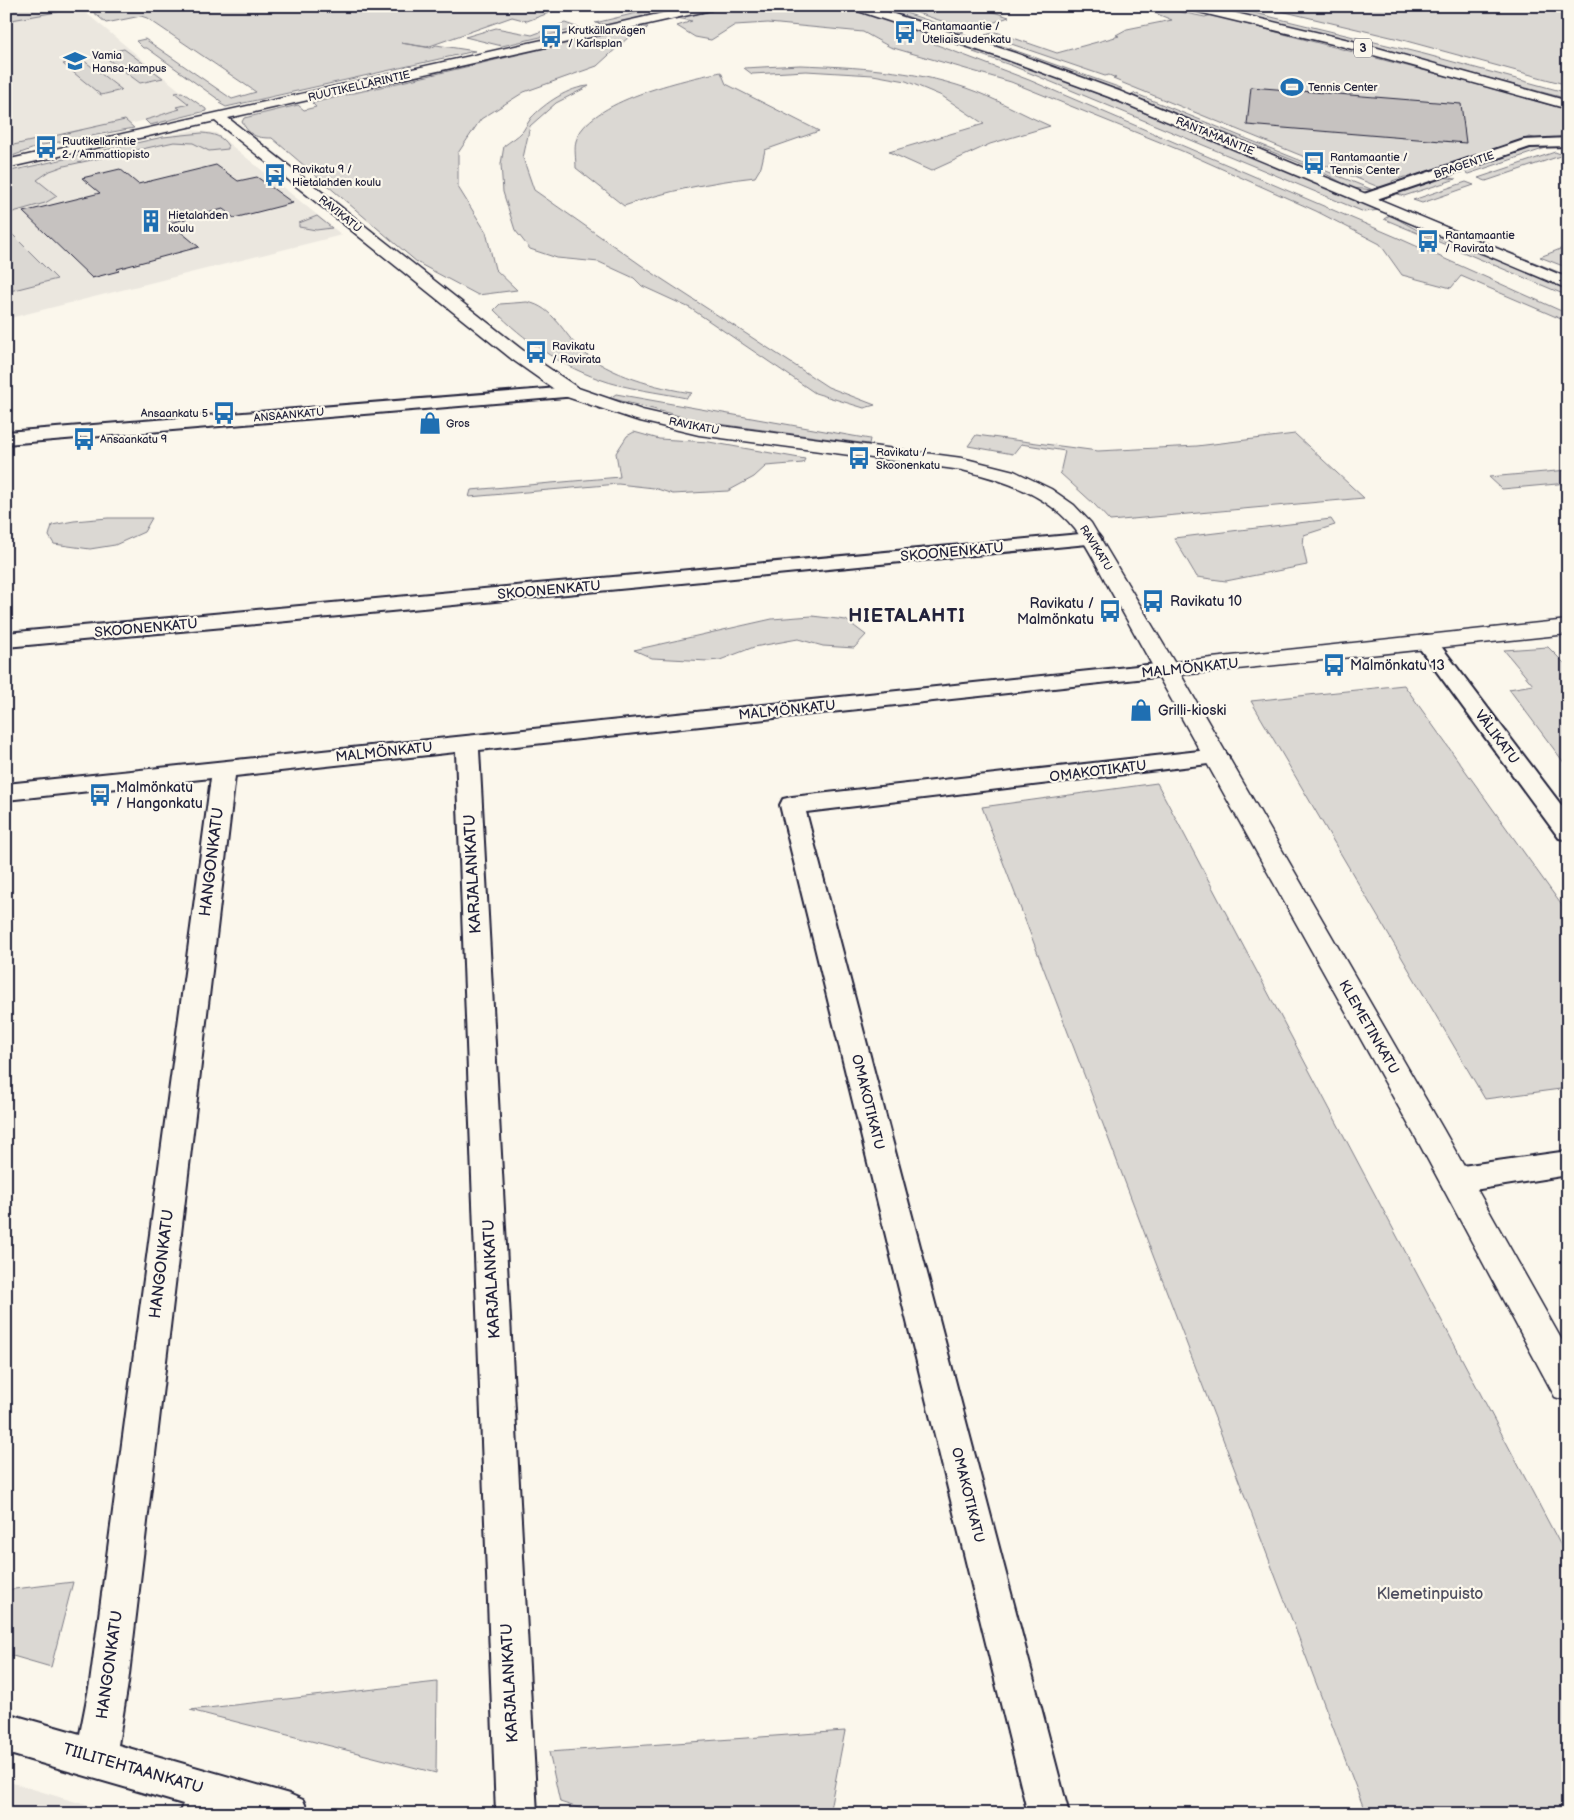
<svg xmlns="http://www.w3.org/2000/svg" width="1574" height="1820" viewBox="0 0 1574 1820" font-family="'Balsamiq Sans',sans-serif">
	<style>
		.built { fill: #ebe7df }
		.green { fill: #dbd8d3; stroke: #7e7d87 }
		.building { fill: #c6c2c0; stroke: #22223b }
		.lines { fill: none; stroke-linecap: round; stroke-linejoin: round }
		.street-casing { stroke: #22223b; stroke-width: 4 }
		.secondary-casing { stroke: #22223b; stroke-width: 3 }
		.highway-casing { stroke: #22223b; stroke-width: 3 }
		.street { fill: #fbf7ec; fill-rule: evenodd }
		.secondary { fill: #fbf7ec; fill-rule: evenodd }
		.highway { fill: #fbf7ec; fill-rule: evenodd }
		.labels { text-anchor: middle; dominant-baseline: central; stroke-width: 4.5; stroke-linejoin: round; paint-order: stroke }
		.far-poi-label { font-size: 11px; fill: #22223b; stroke: #fbf7ec; text-anchor: start }
		.far-street-label { font-size: 11px; fill: #22223b; stroke: #fbf7ec }
		.shield { fill: #fbf7ec; stroke: #636270; stroke-width: 1 }
		.shield-label { font-size: 12px; font-weight: bold; fill: #22223b }
		.street-label { font-size: 14px; fill: #22223b; stroke: #fbf7ec }
		.poi-label { font-size: 14px; fill: #22223b; stroke: #fbf7ec; text-anchor: start }
		.near-street-label { font-size: 16px; fill: #22223b; stroke: #fbf7ec }
		.near-park-label { font-size: 16px; fill: #505061; stroke: #fbf7ec }
		.district-label { font-size: 19px; font-weight: bold; letter-spacing: 1px; fill: #22223b; stroke: #fbf7ec }
	</style>
	<rect width="100%" height="100%" fill="#fbf7ec"/>
	<filter id="ink" filterUnits="userSpaceOnUse"><feTurbulence type="fractalNoise" baseFrequency=".02" numOctaves="2"/><feDisplacementMap in="SourceGraphic" scale="10" xChannelSelector="R" yChannelSelector="G"/><feConvolveMatrix kernelMatrix="1 2 1 2 8 2 1 2 1" color-interpolation-filters="sRGB"/></filter>
	<g filter="url(#ink)">
		<path class="built" d="M 80,8 L 201,108 L 7,151 L 6,14 Z
			M 193,130 L 216,133 L 342,235 L 6,319 L 6,171 Z
			M 6,1781 L 116,1814 L 6,1814 Z"/>
		<path class="green" d="M 6,6 L 84,6 L 82,8 L 84,10 L 68,10 L 6,21 Z
			M 97,6 L 568,6 L 527,21 L 512,17 L 427,47 L 401,43 L 431,48 L 436,45 L 475,51 L 226,107 L 219,103 L 222,102 L 147,48 L 143,48 L 136,41 L 145,39 L 232,99 L 256,92 L 147,18 L 141,16 L 106,23 L 92,11 Z
			M 734,6 L 841,6 L 949,39 L 932,43 L 1029,80 L 1396,237 L 1568,314 L 1568,322 L 1461,276 L 1451,288 L 1402,275 L 1380,244 L 1316,211 L 1182,151 L 1011,82 L 890,47 L 863,32 L 768,23 L 735,25 L 711,40 L 695,37 L 677,26 L 692,21 L 677,18 Z
			M 874,6 L 884,6 L 964,32 L 959,33 Z
			M 896,6 L 975,6 L 1009,17 L 972,30 L 966,29 Z
			M 1134,6 L 1152,6 L 1205,17 L 1211,15 L 1476,84 L 1568,110 L 1568,138 L 1547,142 L 1530,137 L 1410,177 L 1404,177 L 1392,181 L 1393,183 L 1381,188 L 1113,79 L 1116,78 L 1109,75 L 1105,76 L 985,35 L 996,32 L 1057,53 L 1119,36 L 1116,35 L 1127,29 L 1172,20 L 1145,9 Z
			M 1204,6 L 1226,6 L 1424,54 L 1568,93 L 1568,99 L 1337,38 Z
			M 1260,6 L 1445,6 L 1450,8 L 1460,6 L 1568,6 L 1568,85 L 1399,39 Z
			M 657,8 L 660,9 L 649,11 L 650,15 L 609,25 L 595,23 Z
			M 565,23 L 579,28 L 502,46 L 465,37 L 496,28 L 532,35 Z
			M 636,27 L 648,27 L 644,31 L 631,35 L 597,66 L 524,92 L 481,119 L 458,153 L 458,187 L 486,232 L 495,269 L 517,290 L 478,295 L 418,263 L 272,138 C 256,138 250,136 242,122 L 244,118 L 298,105 L 304,110 L 316,107 L 312,103 Z
			M 977,37 L 1121,88 L 1122,89 L 1116,89 L 980,40 L 977,39 Z
			M 124,49 L 163,78 L 140,83 L 101,54 Z
			M 986,51 L 1106,97 L 1380,210 L 1364,212 L 1013,66 L 973,52 Z
			M 83,60 L 122,90 L 101,95 L 63,64 Z
			M 800,65 C 856,67 913,70 966,88 C 995,98 1022,114 1050,126 L 990,144 L 931,171 L 889,152 L 984,124 L 942,96 L 906,81 L 873,75 L 806,71 L 752,74 L 744,68 Z
			M 721,72 L 726,84 L 819,131 L 765,150 L 761,167 L 755,177 C 711,182 666,191 624,206 L 576,168 C 576,160 574,148 576,141 C 587,101 686,79 721,72 Z
			M 589,86 L 556,103 L 530,126 L 523,158 L 534,190 L 648,270 L 828,387 L 875,405 L 864,408 L 815,393 L 690,308 L 642,286 L 634,278 L 599,262 L 557,258 L 530,249 L 515,230 L 503,192 L 501,164 L 504,146 C 510,141 518,137 523,131 C 526,127 528,122 531,118 C 545,103 569,87 589,86 Z
			M 182,92 L 206,109 L 206,111 L 150,125 L 145,120 C 158,117 167,112 180,109 L 177,107 L 189,104 L 175,93 Z
			M 1134,93 L 1373,190 L 1352,188 L 1320,171 L 1130,95 Z
			M 125,120 L 134,128 L 43,145 L 12,156 L 6,151 L 6,143 L 9,146 Z
			M 202,133 C 214,134 222,136 228,146 L 228,149 L 209,151 L 193,143 L 174,142 L 64,166 L 50,171 L 37,180 L 57,196 L 45,203 L 6,214 L 6,172 L 163,137 Z
			M 1533,147 L 1546,148 L 1468,174 L 1466,173 L 1465,170 Z
			M 1555,152 L 1563,155 L 1486,181 L 1478,178 Z
			M 1443,177 L 1456,179 L 1404,196 L 1395,193 Z
			M 1466,182 L 1474,185 L 1422,203 L 1413,200 Z
			M 1400,209 L 1406,210 L 1568,276 L 1568,279 Z
			M 1390,215 L 1419,231 L 1451,244 L 1495,259 L 1568,289 L 1568,296 L 1384,219 Z
			M 317,216 L 332,228 L 316,230 L 299,227 L 299,223 Z
			M 6,228 L 57,279 L 6,292 Z
			M 1568,246 L 1568,268 L 1540,257 Z
			M 527,302 C 554,307 563,334 582,351 C 609,375 657,388 692,393 L 686,398 C 658,392 626,389 599,379 C 559,365 524,340 494,310 L 500,304 Z
			M 616,394 L 870,439 L 869,444 L 703,422 L 610,398 Z
			M 634,432 L 659,439 L 709,442 L 805,459 L 803,463 L 766,466 L 754,477 L 728,491 L 673,494 L 654,488 L 618,484 L 469,497 L 471,490 L 620,477 L 616,453 L 627,436 Z
			M 1295,434 L 1364,498 L 1110,521 L 1094,504 L 1060,473 L 1065,451 L 1021,444 L 1013,454 L 968,446 L 976,435 L 1098,451 L 1197,446 Z
			M 1568,470 L 1568,483 L 1502,489 L 1489,477 Z
			M 108,518 L 152,518 L 144,532 L 115,545 L 90,549 L 54,544 L 49,536 L 52,525 L 74,521 Z
			M 1331,519 L 1335,525 L 1304,535 L 1303,545 L 1307,565 L 1226,581 L 1197,577 L 1174,538 Z
			M 812,616 L 846,620 L 866,635 L 854,648 L 823,646 L 798,639 L 754,647 L 720,660 L 708,661 L 652,658 L 634,650 L 772,619 Z
			M 1548,647 L 1564,663 L 1568,662 L 1568,768 L 1509,689 L 1533,685 L 1504,650 Z
			M 1404,685 L 1568,914 L 1568,1088 L 1485,1099 L 1251,701 Z
			M 1157,783 L 1568,1559 L 1568,1814 L 1366,1814 L 982,807 Z
			M 73,1582 L 51,1667 L 6,1654 L 6,1590 Z
			M 437,1682 L 436,1773 L 190,1710 Z
			M 845,1731 L 829,1814 L 597,1814 L 560,1802 L 549,1752 Z"/>
		<path class="building" d="M 1251,87 L 1461,104 L 1466,143 L 1247,125 Z
			M 216,165 L 238,181 L 257,177 L 293,203 L 234,218 L 223,209 L 170,223 L 199,247 L 117,269 L 119,271 L 92,278 L 23,212 L 100,193 L 82,178 L 120,169 L 138,184 Z"/>
		<g class="lines">
			<defs>
				<path id="street" d="M 1568,138 L 1568,146 L 1530,147 L 1368,202 L 1358,202 L 1356,199 L 1358,196 L 1524,140 Z
					M 571,387 L 577,388 L 580,392 L 577,396 L 6,444 L 6,432 Z
					M 1091,533 L 1098,535 L 1101,539 L 1098,543 L 235,626 L 6,647 L 6,633 Z
					M 1426,635 L 1434,637 L 1568,814 L 1568,840 L 1559,838 L 1415,642 L 1418,637 Z
					M 1166,663 L 1174,665 L 1177,670 L 1174,675 L 479,750 L 537,1814 L 496,1814 L 456,752 L 235,776 L 128,1683 L 118,1745 L 289,1794 L 303,1800 L 309,1814 L 179,1814 L 183,1804 L 6,1753 L 6,1713 L 80,1734 L 90,1683 L 211,778 L 6,800 L 6,784 Z
					M 1217,749 L 1225,752 L 1229,757 L 1225,762 L 806,812 L 1069,1814 L 1028,1814 L 780,805 L 783,799 L 792,797 Z
					M 1568,1151 L 1568,1175 L 1455,1193 L 1444,1189 L 1440,1180 L 1444,1171 L 1455,1167 Z"/>
				<path id="secondary" d="M 694,6 L 717,6 L 711,10 L 228,118 L 525,352 L 578,388 L 642,410 L 699,423 L 962,458 L 1014,471 L 1051,489 L 1074,505 L 1091,523 L 1174,662 L 1568,620 L 1568,634 L 1181,675 L 1443,1129 L 1568,1351 L 1568,1401 L 1555,1397 L 1421,1147 L 1117,602 C 1104,580 1090,549 1075,529 C 1047,494 1003,480 962,470 L 699,435 L 636,420 L 564,396 L 513,360 L 215,121 L 6,168 L 6,160 Z
					M 850,6 L 869,6 L 1015,53 L 1119,91 L 1568,278 L 1568,289 L 1109,97 L 1005,59 L 852,9 Z"/>
				<path id="highway" d="M 1184,6 L 1206,6 L 1349,40 L 1568,101 L 1568,109 L 1341,46 L 1186,9 Z"/>
			</defs>
			<use href="#street" class="street-casing"/>
			<use href="#secondary" class="secondary-casing"/>
			<use href="#highway" class="highway-casing"/>
			<use href="#street" class="street"/>
			<use href="#secondary" class="secondary"/>
			<use href="#highway" class="highway"/>
		</g>
	</g>
	<defs>
		<symbol id="bus-bare" viewBox="-9 -9 18 18"><path d="M-5-6H5V4H4V6H2V4H-2V6H-4V4H-5ZM-3.5-4V0h7V-4ZM-3.5 1.2v1.5H-2V1.2ZM2 1.2v1.5H3.5V1.2Z" fill="#1f6fb2" stroke="#fbf7ec" stroke-width="2.5" paint-order="stroke"/></symbol>
		<symbol id="school-bare" viewBox="-9 -9 18 18"><path d="M0-5L7-2L0 1L-7-2ZM-4 1L0 2.5L4 1V4Q0 6-4 4Z" fill="#1f6fb2" stroke="#fbf7ec" stroke-width="2.5" paint-order="stroke"/></symbol>
		<symbol id="stadium-bare" viewBox="-9 -9 18 18"><path d="M0-5a6.5 5 0 1 0 0 10a6.5 5 0 1 0 0-10ZM-3.5-1.8h7v3.6h-7Z" fill="#1f6fb2" stroke="#fbf7ec" stroke-width="2.5" paint-order="stroke"/></symbol>
		<symbol id="building-bare" viewBox="-9 -9 18 18"><path d="M-4-6H4V6H1V3H-1V6H-4ZM-2.5-4.3h1.7v1.8h-1.7ZM.8-4.3h1.7v1.8H.8ZM-2.5-1h1.7V.8h-1.7ZM.8-1h1.7V.8H.8Z" fill="#1f6fb2" stroke="#fbf7ec" stroke-width="2.5" paint-order="stroke"/></symbol>
		<symbol id="shop-bare" viewBox="-9 -9 18 18"><path d="M-5-2.5h2.3a2.7 3.5 0 0 1 5.4 0H5L5.5 6h-11ZM-1.5-2.5h3a1.5 2.3 0 0 0-3 0Z" fill="#1f6fb2" stroke="#fbf7ec" stroke-width="2.5" paint-order="stroke"/></symbol>
	</defs>
	<g fill-rule="evenodd">
		<use href="#bus-bare" x="889" y="16" width="32" height="32"/>
		<use href="#bus-bare" x="535" y="20" width="32" height="32"/>
		<use href="#school-bare" x="59" y="45" width="32" height="32"/>
		<use href="#stadium-bare" x="1276" y="71" width="32" height="32"/>
		<use href="#bus-bare" x="30" y="131" width="32" height="32"/>
		<use href="#bus-bare" x="1298" y="147" width="32" height="32"/>
		<use href="#bus-bare" x="259" y="159" width="32" height="32"/>
		<use href="#building-bare" x="135" y="205" width="32" height="32"/>
		<use href="#bus-bare" x="1412" y="225" width="32" height="32"/>
		<use href="#bus-bare" x="520" y="336" width="32" height="32"/>
		<use href="#bus-bare" x="208" y="397" width="32" height="32"/>
		<use href="#shop-bare" x="414" y="407" width="32" height="32"/>
		<use href="#bus-bare" x="68" y="423" width="32" height="32"/>
		<use href="#bus-bare" x="843" y="442" width="32" height="32"/>
		<use href="#bus-bare" x="1137" y="585" width="32" height="32"/>
		<use href="#bus-bare" x="1094" y="595" width="32" height="32"/>
		<use href="#bus-bare" x="1318" y="649" width="32" height="32"/>
		<use href="#shop-bare" x="1125" y="694" width="32" height="32"/>
		<use href="#bus-bare" x="84" y="779" width="32" height="32"/>
	</g>
	<g class="labels">
		<g class="far-poi-label">
			<text x="922" y="26">Rantamaantie /<tspan x="922" dy="13">Uteliaisuudenkatu</tspan></text>
			<text x="568" y="30">Krutkällarvägen<tspan x="568" dy="13">/ Karlsplan</tspan></text>
			<text x="92" y="55">Vamia<tspan x="92" dy="13">Hansa-kampus</tspan></text>
			<text x="1308" y="87">Tennis Center</text>
			<text x="62" y="141">Ruutikellarintie<tspan x="62" dy="13">2 / Ammattiopisto</tspan></text>
			<text x="1330" y="157">Rantamaantie /<tspan x="1330" dy="13">Tennis Center</tspan></text>
			<text x="292" y="169">Ravikatu 9 /<tspan x="292" dy="13">Hietalahden koulu</tspan></text>
			<text x="168" y="215">Hietalahden<tspan x="168" dy="13">koulu</tspan></text>
			<text x="1445" y="235">Rantamaantie<tspan x="1445" dy="13">/ Ravirata</tspan></text>
			<text x="552" y="346">Ravikatu<tspan x="552" dy="13">/ Ravirata</tspan></text>
			<text x="208" y="413" text-anchor="end">Ansaankatu 5</text>
			<text x="446" y="423">Gros</text>
			<text x="100" y="439">Ansaankatu 9</text>
			<text x="876" y="452">Ravikatu /<tspan x="876" dy="13">Skoonenkatu</tspan></text>
		</g>
		<g class="far-street-label">
			<text transform="translate(359 86) rotate(-13)">RUUTIKELLARINTIE</text>
			<text transform="translate(1215 136) rotate(22)">RANTAMAANTIE</text>
			<text transform="translate(1464 165) rotate(-19)">BRAGENTIE</text>
			<text transform="translate(340 214) rotate(39)">RAVIKATU</text>
			<text transform="translate(289 415) rotate(-5)">ANSAANKATU</text>
			<text transform="translate(694 426) rotate(11)">RAVIKATU</text>
			<text transform="translate(1096 548) rotate(58)">RAVIKATU</text>
		</g>
		<rect class="shield" x="1354" y="38.5" width="18" height="19" rx="4"/>
		<g class="shield-label">
			<text x="1363" y="48">3</text>
		</g>
		<g class="street-label">
			<text transform="translate(952 552) rotate(-5)">SKOONENKATU</text>
			<text transform="translate(549 590) rotate(-5)">SKOONENKATU</text>
			<text transform="translate(146 628) rotate(-5)">SKOONENKATU</text>
			<text transform="translate(1190 668) rotate(-6)">MALMÖNKATU</text>
			<text transform="translate(787 710) rotate(-6)">MALMÖNKATU</text>
			<text transform="translate(1497 737) rotate(53)">VÄLIKATU</text>
			<text transform="translate(384 752) rotate(-6)">MALMÖNKATU</text>
			<text transform="translate(1098 771) rotate(-7)">OMAKOTIKATU</text>
			<text transform="translate(1369 1027) rotate(60)">KLEMETINKATU</text>
			<text transform="translate(868 1102) rotate(76)">OMAKOTIKATU</text>
			<text transform="translate(968 1495) rotate(76)">OMAKOTIKATU</text>
		</g>
		<g class="poi-label">
			<text x="1170" y="601">Ravikatu 10</text>
			<text x="1094" y="603" text-anchor="end">Ravikatu /<tspan x="1094" dy="16">Malmönkatu</tspan></text>
			<text x="1350" y="665">Malmönkatu 13</text>
			<text x="1158" y="710">Grilli-kioski</text>
			<text x="116" y="787">Malmönkatu<tspan x="116" dy="16">/ Hangonkatu</tspan></text>
		</g>
		<g class="near-street-label">
			<text transform="translate(212 862) rotate(-83)">HANGONKATU</text>
			<text transform="translate(473 874) rotate(-93)">KARJALANKATU</text>
			<text transform="translate(162 1264) rotate(-83)">HANGONKATU</text>
			<text transform="translate(492 1279) rotate(-93)">KARJALANKATU</text>
			<text transform="translate(110 1665) rotate(-82)">HANGONKATU</text>
			<text transform="translate(510 1683) rotate(-93)">KARJALANKATU</text>
			<text transform="translate(133 1769) rotate(16)">TIILITEHTAANKATU</text>
		</g>
		<g class="near-park-label">
			<text x="1430" y="1594">Klemetinpuisto</text>
		</g>
		<g class="district-label">
			<text x="907" y="616">HIETALAHTI</text>
		</g>
	</g>
	<rect width="1574" height="1820" fill="none" stroke="#fbf7ec" stroke-width="25"/>
	<rect x="12" y="12" width="1549" height="1795" fill="none" stroke="#22223b" stroke-width="2" filter="url(#ink)"/>
</svg>
